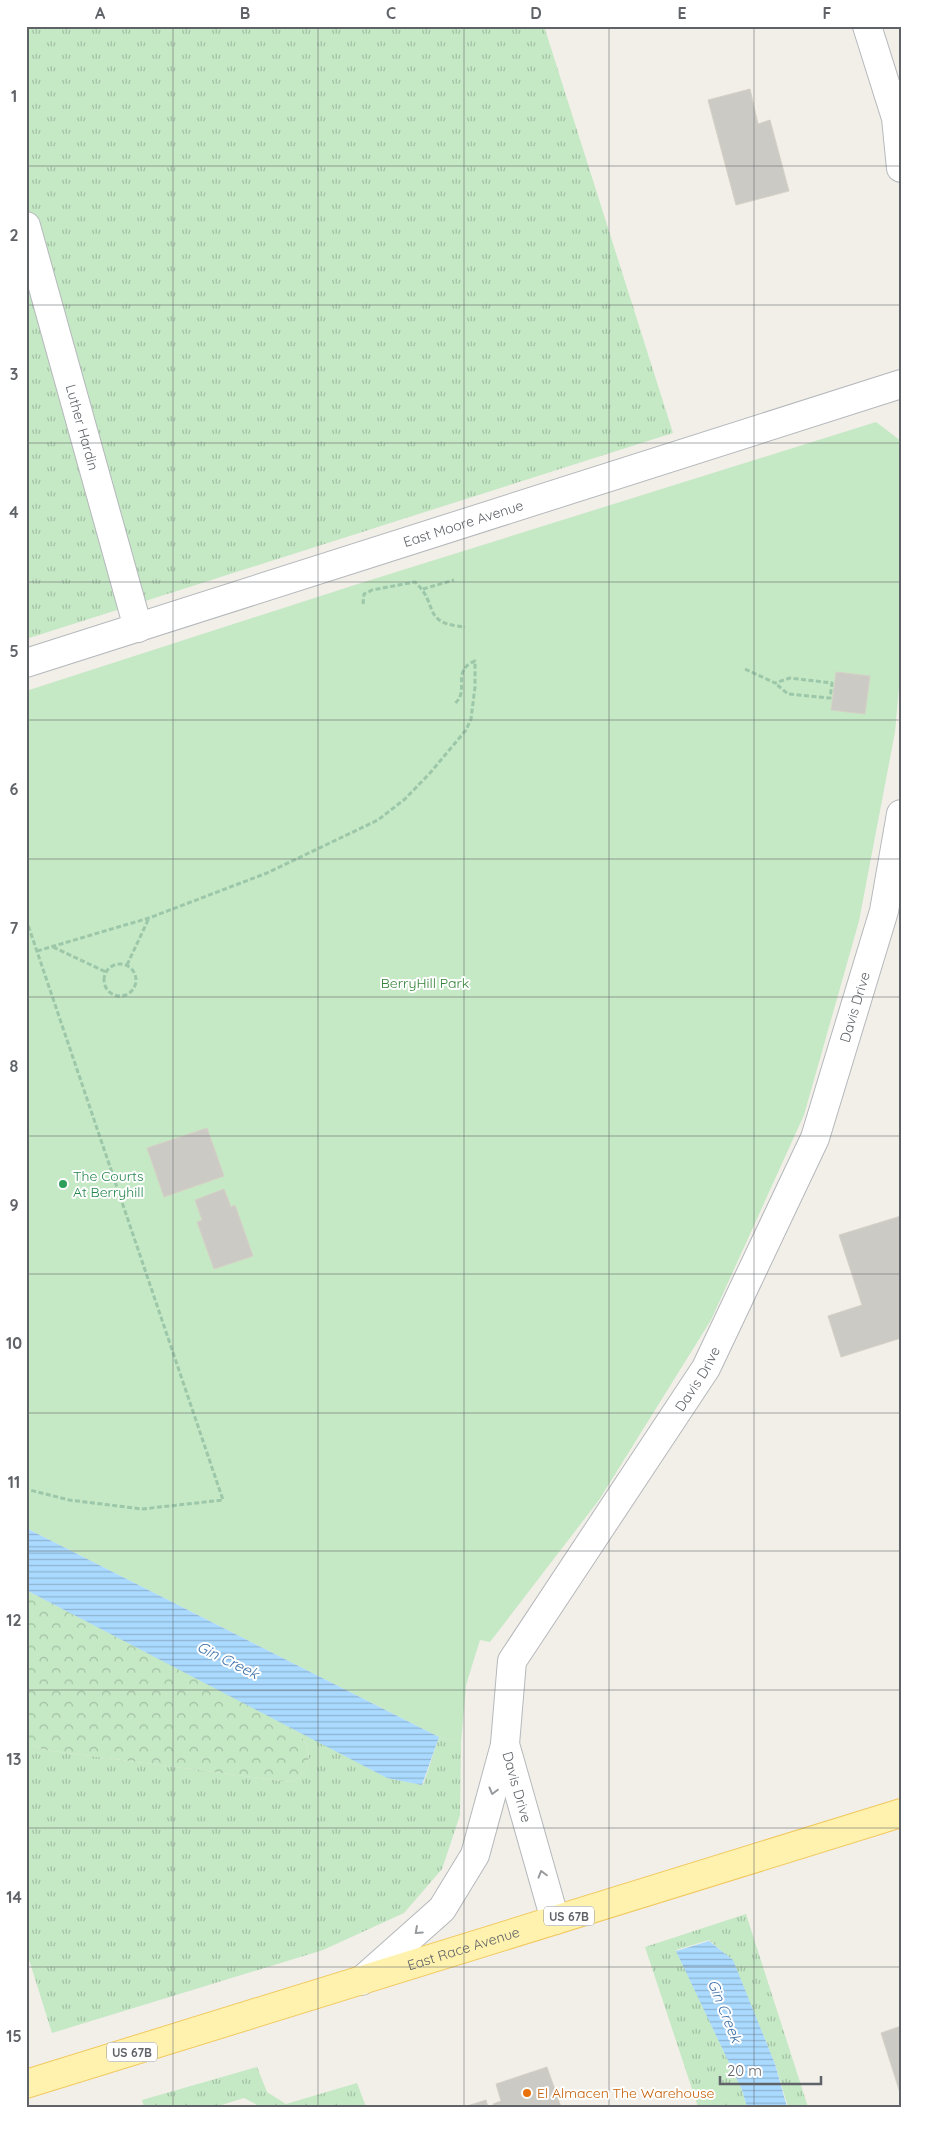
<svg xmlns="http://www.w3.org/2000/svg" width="927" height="2133" viewBox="0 0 927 2133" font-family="Quicksand,sans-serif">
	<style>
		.grass { fill: url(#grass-tufts) }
		.forest { fill: url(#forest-crowns) }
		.green { fill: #c5e8c5 }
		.water { fill: url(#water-rules) }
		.building { fill: #cccac5; stroke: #d6d1c6 }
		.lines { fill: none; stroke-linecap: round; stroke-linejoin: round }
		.minor-casing { stroke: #b5b8bc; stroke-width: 30 }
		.major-casing { stroke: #f2c960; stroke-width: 30 }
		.path { stroke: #9cc7a9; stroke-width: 3; stroke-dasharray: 5 2.5; stroke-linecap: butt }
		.minor { stroke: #fff; stroke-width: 28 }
		.major { stroke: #fff2af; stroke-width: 28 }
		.oneway { stroke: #979a9d }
		.grid { fill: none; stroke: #5f6368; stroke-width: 1; stroke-opacity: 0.55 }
		.leisure-dot { fill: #2e9e5b; stroke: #fff; stroke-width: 2 }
		.food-dot { fill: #e8710a; stroke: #fff; stroke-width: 2 }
		.labels { text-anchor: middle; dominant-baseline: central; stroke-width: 4; stroke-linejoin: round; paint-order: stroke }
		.shield { fill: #fff; stroke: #8f9295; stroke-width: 1 }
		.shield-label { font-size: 12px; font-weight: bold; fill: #5f6368 }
		.street-label { font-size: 14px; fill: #5f6368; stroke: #fff }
		.park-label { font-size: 14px; fill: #348238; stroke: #fff }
		.leisure-label { font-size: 14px; fill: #27864d; stroke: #fff; text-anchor: start }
		.food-label { font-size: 14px; fill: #c56008; stroke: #fff; text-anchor: start }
		.water-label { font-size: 15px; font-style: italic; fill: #4174aa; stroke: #fff }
		.neatline { fill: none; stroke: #5f6368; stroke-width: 2 }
		.grid-label { font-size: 16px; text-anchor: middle; font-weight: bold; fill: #5f6368 }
	</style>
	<defs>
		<pattern id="grass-tufts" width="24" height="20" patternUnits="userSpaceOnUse" patternTransform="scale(1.25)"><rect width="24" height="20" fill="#c5e8c5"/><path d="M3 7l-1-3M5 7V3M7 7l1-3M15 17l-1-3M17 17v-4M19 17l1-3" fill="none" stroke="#a3c0a4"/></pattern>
		<pattern id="forest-crowns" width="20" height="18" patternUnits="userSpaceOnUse" patternTransform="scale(1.25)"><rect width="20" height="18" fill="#c5e8c5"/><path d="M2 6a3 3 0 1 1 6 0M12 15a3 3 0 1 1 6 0" fill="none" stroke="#a3c0a4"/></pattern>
		<pattern id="water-rules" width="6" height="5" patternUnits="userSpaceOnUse" patternTransform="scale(1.25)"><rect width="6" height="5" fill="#aadaff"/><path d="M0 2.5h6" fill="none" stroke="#8eb4d2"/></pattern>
	</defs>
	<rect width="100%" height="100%" fill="#f1efe8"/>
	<path class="grass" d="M 26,26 L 544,26 L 673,433 L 26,639 Z
		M 291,1727 L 387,1778 L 423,1785 L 439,1737 L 461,1743 L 460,1815 L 442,1869 L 404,1913 L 323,1950 L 52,2033 L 26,1950 L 26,1743 L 45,1750 L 290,1782 C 308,1776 314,1755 303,1739 C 300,1735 295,1731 291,1727 Z
		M 746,1914 L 808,2107 L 788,2107 L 775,2064 L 733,1961 L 709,1940 L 676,1950 L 742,2090 L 747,2107 L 698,2107 L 645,1947 Z
		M 257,2067 L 267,2092 L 286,2104 L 357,2083 L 366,2107 L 261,2107 L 244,2098 L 215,2107 L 144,2107 L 142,2100 Z"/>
	<path class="forest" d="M 26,1590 L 291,1727 C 295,1731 300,1735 303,1739 C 314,1755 308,1776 290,1782 L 45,1750 L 26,1743 Z"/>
	<path class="green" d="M 876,422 L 901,441 L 901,665 L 895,732 L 859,921 L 804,1115 L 711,1320 L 599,1500 L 490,1642 L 480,1640 L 466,1685 L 461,1743 L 439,1737 L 26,1528 L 26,691 L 361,583 Z"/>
	<path class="water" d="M 26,1528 L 439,1737 L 422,1785 L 387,1778 L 26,1590 Z
		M 709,1941 L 733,1960 L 775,2064 L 787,2107 L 747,2107 L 742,2090 L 676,1951 Z"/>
	<path class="building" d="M 750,89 L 758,124 L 770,120 L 789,191 L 736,205 L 708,100 Z
		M 836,672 L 870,676 L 865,714 L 831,710 Z
		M 207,1128 L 224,1176 L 164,1197 L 147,1148 Z
		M 224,1189 L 231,1207 L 235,1205 L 253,1256 L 214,1269 L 197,1222 L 202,1220 L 195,1200 Z
		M 901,1216 L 901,1338 L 841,1357 L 828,1316 L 862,1305 L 839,1235 Z
		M 901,2026 L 901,2096 L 881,2033 Z
		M 547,2067 L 561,2107 L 494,2107 L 493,2104 L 501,2101 L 496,2084 Z
		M 486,2100 L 488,2107 L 464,2107 Z"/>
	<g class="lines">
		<defs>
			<g id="minor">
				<path d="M 867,26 L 896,118 L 901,168"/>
				<path id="s1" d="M 26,226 L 138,628"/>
				<path id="s2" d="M 26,663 L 901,384"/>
				<path id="s3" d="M 555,1920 L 505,1744 L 512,1661 L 706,1368 L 815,1138 L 884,911 L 901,814"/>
				<path d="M 361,1981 L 442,1909 L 475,1855 L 505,1745"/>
			</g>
			<g id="major">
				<path id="s4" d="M 26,2084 L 901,1813"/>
			</g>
		</defs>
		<use href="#minor" class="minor-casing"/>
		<use href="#major" class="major-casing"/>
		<path class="path" d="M 423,589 L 454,580
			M 363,604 L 364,594 L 372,590 L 415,582 C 440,605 420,623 465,627
			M 745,669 L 775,683 L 790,678 L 832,683 L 830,698 L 788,694 L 775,683
			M 26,919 L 223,1500 L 142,1509 L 69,1500 L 26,1489
			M 53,947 L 106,972
			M 37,951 L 149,918 L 267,873 L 378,820 L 405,799 L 430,773 L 466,730 L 471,719 L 475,687 L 475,661 C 450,671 471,692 454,704
			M104 980a16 16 0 1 1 32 0a16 16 0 1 1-32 0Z
			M 127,965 L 149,918"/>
		<use href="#minor" class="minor"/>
		<use href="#major" class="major"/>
	</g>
	<defs><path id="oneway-chevron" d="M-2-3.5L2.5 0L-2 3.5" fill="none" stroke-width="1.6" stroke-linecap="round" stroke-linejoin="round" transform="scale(1.25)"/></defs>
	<g class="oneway">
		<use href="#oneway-chevron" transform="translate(493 1791) rotate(105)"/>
		<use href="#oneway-chevron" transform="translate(542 1874) rotate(-106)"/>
		<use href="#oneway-chevron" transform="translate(418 1931) rotate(138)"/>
	</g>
	<path class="grid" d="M 173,26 L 173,2107M 318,26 L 318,2107M 464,26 L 464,2107M 609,26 L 609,2107M 754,26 L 754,2107M 26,166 L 901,166M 26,305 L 901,305M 26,443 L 901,443M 26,582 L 901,582M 26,720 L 901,720M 26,859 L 901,859M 26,997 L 901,997M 26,1136 L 901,1136M 26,1274 L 901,1274M 26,1413 L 901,1413M 26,1551 L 901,1551M 26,1690 L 901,1690M 26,1828 L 901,1828M 26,1967 L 901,1967"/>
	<circle class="leisure-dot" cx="63" cy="1184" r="5"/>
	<circle class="food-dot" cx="527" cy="2093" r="5"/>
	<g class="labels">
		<g class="shield">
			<rect x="544" y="1906.5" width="50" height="19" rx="4"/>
			<rect x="107" y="2042.5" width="50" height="19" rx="4"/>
		</g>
		<g class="shield-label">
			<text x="569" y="1916">US 67B</text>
			<text x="132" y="2052">US 67B</text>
		</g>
		<g class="street-label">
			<text stroke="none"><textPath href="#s1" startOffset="209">Luther Hardin</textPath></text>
			<text stroke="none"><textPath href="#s2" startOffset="459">East Moore Avenue</textPath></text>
			<text stroke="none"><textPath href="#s3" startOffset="1009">Davis Drive</textPath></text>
			<text stroke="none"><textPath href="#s3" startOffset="604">Davis Drive</textPath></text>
			<text transform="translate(517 1787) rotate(74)">Davis Drive</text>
			<text stroke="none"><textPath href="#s4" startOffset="458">East Race Avenue</textPath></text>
		</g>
		<g class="park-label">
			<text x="425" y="983">BerryHill Park</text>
		</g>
		<g class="leisure-label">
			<text x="73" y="1176">The Courts<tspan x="73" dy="16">At Berryhill</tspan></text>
		</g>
		<g class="food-label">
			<text x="537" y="2093">El Almacen The Warehouse</text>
		</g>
		<g class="water-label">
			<text transform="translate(228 1660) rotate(26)">Gin Creek</text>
			<text transform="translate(725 2011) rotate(68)">Gin Creek</text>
		</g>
	</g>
	<rect width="927" height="2133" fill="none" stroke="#ffffff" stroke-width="55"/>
	<path d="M720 2076v8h101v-8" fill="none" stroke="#5f6368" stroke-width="2.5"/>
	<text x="727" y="2076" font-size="15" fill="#5f6368" stroke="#ffffff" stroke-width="4" paint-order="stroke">20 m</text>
	<rect x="28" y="28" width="872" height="2078" class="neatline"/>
	<g class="grid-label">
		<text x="100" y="19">A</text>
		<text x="245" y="19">B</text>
		<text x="391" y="19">C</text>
		<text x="536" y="19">D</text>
		<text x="682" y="19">E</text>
		<text x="827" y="19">F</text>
		<text x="14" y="102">1</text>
		<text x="14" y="241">2</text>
		<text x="14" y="380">3</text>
		<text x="14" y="518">4</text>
		<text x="14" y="657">5</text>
		<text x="14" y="795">6</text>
		<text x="14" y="934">7</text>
		<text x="14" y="1072">8</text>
		<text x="14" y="1211">9</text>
		<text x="14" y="1349">10</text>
		<text x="14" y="1488">11</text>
		<text x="14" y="1626">12</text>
		<text x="14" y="1765">13</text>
		<text x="14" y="1903">14</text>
		<text x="14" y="2042">15</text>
	</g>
</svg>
